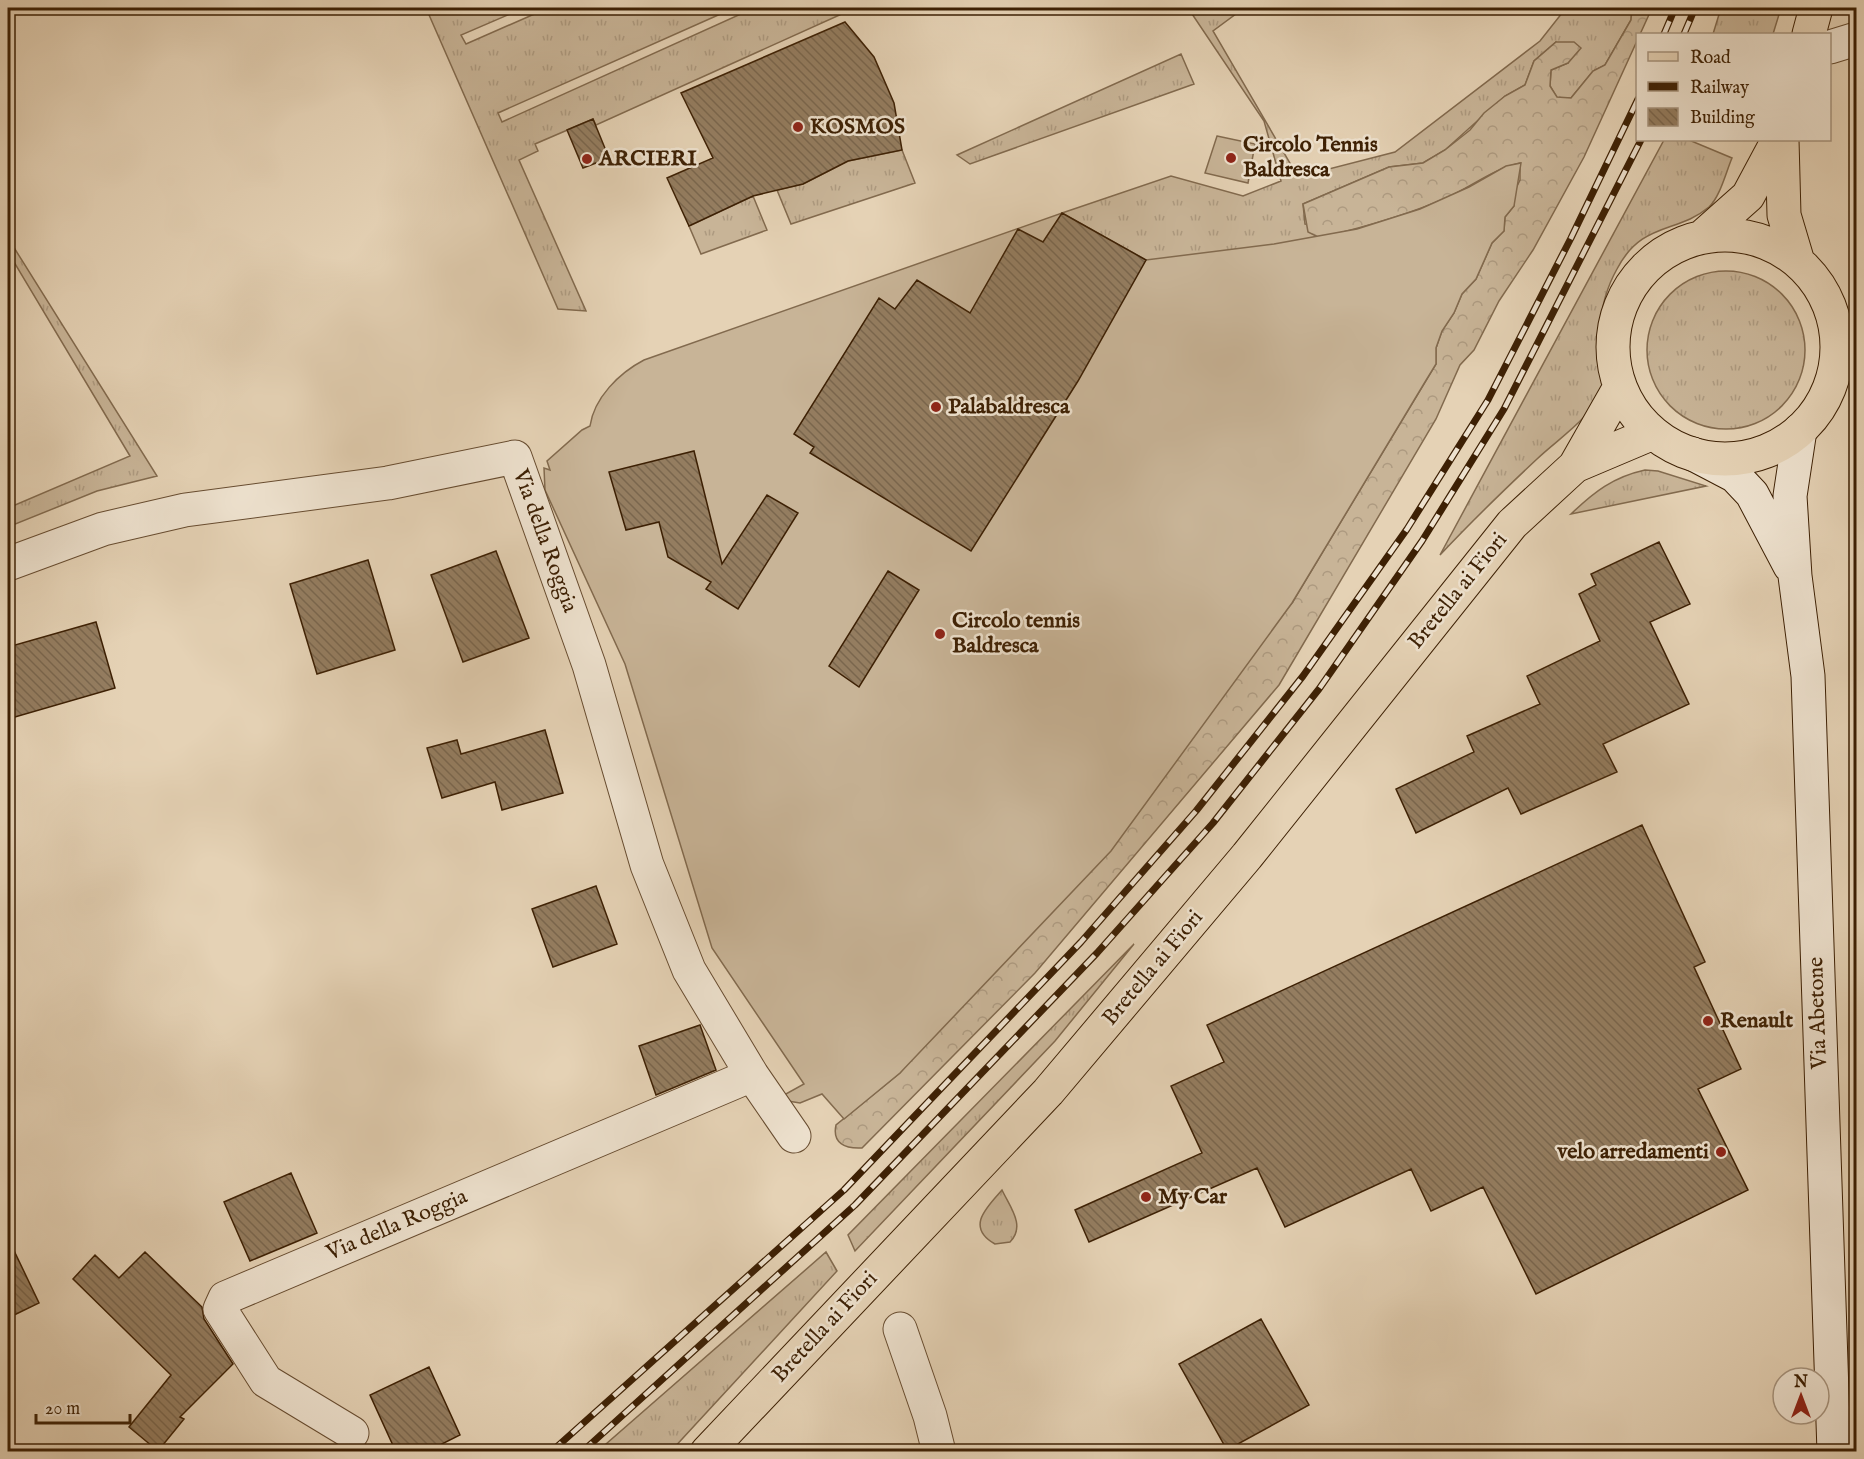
<svg xmlns="http://www.w3.org/2000/svg" width="1864" height="1459" viewBox="0 0 1864 1459" font-family="'IM FELL English',serif">
	<style>
		.grass { fill: url(#grass-tufts); stroke: #826a4e; stroke-width: 1.5 }
		.forest { fill: url(#forest-crowns); stroke: #826a4e; stroke-width: 1.5 }
		.garden { fill: #c8b497; stroke: #826a4e; stroke-width: 1.5 }
		.building { fill: url(#building-back-hatch); stroke: #3d2004; stroke-width: 1.5 }
		.lines { fill: none; stroke-linecap: round; stroke-linejoin: round }
		.street-casing { stroke: #674c30; stroke-width: 35 }
		.secondary-casing { stroke: #3d2004; stroke-width: 35 }
		.primary-casing { stroke: #3d2004; stroke-width: 35 }
		.street { stroke: #eee2cf; stroke-width: 33 }
		.secondary { stroke: #eee2cf; stroke-width: 33 }
		.primary { stroke: #e5d2b5; stroke-width: 33 }
		.rail-casing { stroke: #3d2004; stroke-width: 7 }
		.rail { stroke: #eee2cf; stroke-width: 4.5; stroke-dasharray: 14; stroke-linecap: butt }
		.poi-dot { fill: #8f2418; stroke: #eee2cf; stroke-width: 2 }
		.labels { text-anchor: middle; dominant-baseline: central; stroke-width: 5; stroke-linejoin: round; paint-order: stroke }
		.poi-label { font-size: 22px; font-weight: bold; fill: #3d2004; stroke: #eee2cf; text-anchor: start }
		.street-label { font-size: 22px; fill: #3d2004; stroke: #eee2cf }
	</style>
	<defs>
		<pattern id="grass-tufts" width="24" height="20" patternUnits="userSpaceOnUse" patternTransform="scale(1.5)"><rect width="24" height="20" fill="#c8b497"/><path d="M3 7l-1-3M5 7V3M7 7l1-3M15 17l-1-3M17 17v-4M19 17l1-3" fill="none" stroke="#ad9a80"/></pattern>
		<pattern id="forest-crowns" width="20" height="18" patternUnits="userSpaceOnUse" patternTransform="scale(1.5)"><rect width="20" height="18" fill="#c8b497"/><path d="M2 6a3 3 0 1 1 6 0M12 15a3 3 0 1 1 6 0" fill="none" stroke="#ad9a80"/></pattern>
		<pattern id="building-back-hatch" width="6" height="6" patternUnits="userSpaceOnUse" patternTransform="scale(1.5)"><rect width="6" height="6" fill="#947d60"/><path d="M-1 5l2 2M0 0l6 6M5-1l2 2" fill="none" stroke="#7a664d"/></pattern>
	</defs>
	<rect width="100%" height="100%" fill="#e5d2b5"/>
	<filter id="stains"><feTurbulence type="fractalNoise" baseFrequency=".00333" numOctaves="4"/><feColorMatrix values="0 0 0 0 .2 0 0 0 0 .09 0 0 0 0 .02 0 0 0 .5 -.17"/></filter>
	<radialGradient id="worn" r=".72"><stop offset=".6" stop-color="#630" stop-opacity="0"/><stop offset="1" stop-color="#630" stop-opacity=".3"/></radialGradient>
	<path class="grass" d="M 426,8 L 524,8 L 461,35 L 466,44 L 548,8 L 734,8 L 498,113 L 502,122 L 754,8 L 855,8 L 596,125 L 593,119 L 535,144 L 538,151 L 519,160 L 586,311 L 558,309 Z
		M 1188,8 L 1244,8 L 1213,31 L 1298,177 L 1395,152 L 1540,41 L 1566,8 L 1613,8 L 1615,10 L 1632,8 L 1631,20 L 1605,65 L 1593,71 L 1571,98 L 1557,98 L 1550,86 L 1551,70 L 1568,63 L 1556,42 L 1534,61 L 1525,85 L 1505,96 L 1445,150 L 1423,163 L 1389,167 L 1303,204 L 1305,224 L 1492,243 L 1486,258 L 1123,379 L 1062,213 L 1171,176 L 1243,196 L 1281,181 L 1264,121 Z
		M 1721,8 L 1781,8 L 1773,34 L 1713,34 Z
		M 1181,54 L 1194,84 L 970,164 L 957,155 Z
		M 1664,140 L 1689,140 L 1732,158 C 1726,172 1720,197 1709,207 C 1677,234 1642,221 1617,269 C 1608,285 1600,308 1602,326 C 1603,346 1610,366 1604,385 C 1594,417 1560,437 1537,459 C 1504,490 1471,522 1440,555 Z
		M 902,150 L 915,183 L 791,224 L 777,190 L 803,184 L 848,161 Z
		M 753,196 L 767,230 L 701,254 L 689,226 Z
		M 8,238 L 157,476 L 97,491 L 8,527 L 8,508 L 130,456 L 8,252 Z
		M1647 350a79 79 0 1 1 158 0a79 79 0 1 1-158 0Z
		M 1645,470 L 1658,471 L 1706,486 L 1571,514 C 1594,492 1613,477 1645,470 Z
		M 1134,944 L 1055,1041 L 855,1251 L 848,1235 Z
		M 1002,1190 C 1010,1207 1026,1226 1010,1242 L 995,1244 C 965,1227 987,1207 1002,1190 Z
		M 826,1252 L 837,1271 L 671,1451 L 598,1451 Z"/>
	<path class="forest" d="M 1632,8 L 1652,8 L 1584,157 L 1533,250 L 1499,301 L 1474,350 L 1460,365 L 1436,419 L 1279,685 L 1035,973 L 862,1148 C 845,1149 832,1143 836,1125 L 900,1073 L 1292,603 L 1436,364 L 1436,348 L 1442,331 L 1454,313 L 1462,294 L 1476,279 L 1492,243 L 1504,231 L 1505,217 L 1514,206 L 1514,192 L 1520,180 L 1520,163 C 1493,169 1471,187 1446,198 C 1406,216 1365,227 1323,237 L 1318,237 L 1308,232 L 1303,204 L 1389,167 L 1423,163 L 1445,150 L 1470,130 L 1484,113 L 1505,96 L 1525,85 L 1534,61 L 1556,42 L 1574,42 L 1581,48 L 1568,63 L 1551,70 L 1550,86 L 1557,97 L 1571,98 L 1593,71 L 1605,65 L 1631,20 Z"/>
	<path class="garden" d="M 1217,136 L 1255,144 L 1248,183 L 1205,173 Z
		M 1521,163 L 1514,206 L 1505,217 L 1504,231 L 1492,243 L 1476,279 L 1462,294 L 1454,313 L 1442,331 L 1436,348 L 1436,364 L 1425,382 L 1292,603 L 1111,851 L 900,1073 L 844,1119 L 822,1094 L 800,1103 L 788,1101 L 784,1095 L 804,1084 L 712,948 L 625,664 L 545,490 L 544,468 L 550,470 L 547,461 L 582,430 L 590,426 C 594,398 619,373 644,360 L 1062,213 L 1146,260 L 1274,244 L 1357,229 L 1420,209 L 1469,187 L 1506,166 Z"/>
	<path class="building" d="M 845,22 L 874,57 L 894,103 L 902,150 L 848,161 L 803,184 L 753,196 L 689,226 L 667,178 L 713,158 L 681,93 Z
		M 593,119 L 609,158 L 583,168 L 567,130 Z
		M 1062,213 L 1146,260 L 1078,381 L 971,551 L 810,453 L 814,447 L 794,434 L 879,298 L 895,309 L 917,280 L 970,313 L 1018,229 L 1043,242 Z
		M 694,451 L 722,564 L 767,495 L 798,513 L 738,609 L 706,589 L 711,582 L 668,557 L 659,522 L 626,530 L 609,472 Z
		M 1659,542 L 1690,604 L 1650,622 L 1689,704 L 1603,744 L 1617,772 L 1521,814 L 1508,788 L 1416,833 L 1396,789 L 1474,752 L 1467,736 L 1540,704 L 1527,676 L 1600,641 L 1579,594 L 1596,585 L 1591,574 Z
		M 496,551 L 529,638 L 463,662 L 431,575 Z
		M 368,560 L 395,650 L 317,674 L 290,584 Z
		M 888,571 L 919,590 L 859,687 L 829,666 Z
		M 96,622 L 115,688 L 8,719 L 8,647 Z
		M 545,730 L 563,793 L 502,810 L 495,782 L 442,798 L 427,748 L 457,740 L 461,754 Z
		M 1642,825 L 1705,962 L 1694,967 L 1741,1069 L 1698,1089 L 1748,1190 L 1536,1294 L 1483,1187 L 1431,1211 L 1411,1169 L 1285,1227 L 1257,1168 L 1089,1242 L 1075,1210 L 1202,1153 L 1171,1086 L 1224,1062 L 1207,1025 Z
		M 596,886 L 617,944 L 553,967 L 532,909 Z
		M 700,1025 L 716,1070 L 656,1095 L 639,1046 Z
		M 291,1173 L 317,1233 L 250,1261 L 224,1202 Z
		M 8,1238 L 39,1303 L 8,1318 Z
		M 145,1252 L 202,1307 L 204,1319 L 233,1364 L 180,1417 L 184,1419 L 158,1451 L 129,1427 L 171,1375 L 73,1279 L 95,1255 L 119,1278 Z
		M 1261,1319 L 1309,1405 L 1227,1450 L 1179,1364 Z
		M 429,1367 L 460,1435 L 426,1452 L 396,1452 L 370,1395 Z"/>
	<g class="lines">
		<defs>
			<path id="street" d="M 1830,47 L 1856,39
				M 8,564 L 103,529 L 185,510 L 388,483 L 515,457 L 589,665 L 647,865 L 689,970 L 752,1075 L 794,1136
				M 900,1329 L 930,1416 L 939,1452
				M 352,1433 L 266,1381 L 220,1309 L 225,1298 L 752,1075"/>
			<path id="secondary" d="M 1800,430 L 1790,496 L 1795,576 L 1808,676 L 1834,1452
				M 1693,454 L 1735,476 L 1752,494 L 1790,566"/>
			<path id="primary" d="M 1809,34 L 1816,8
				M 1782,140 L 1784,215 L 1798,262
				M1613 347a112 112 0 1 1 224 0a112 112 0 1 1-224 0Z
				M 1703,236 L 1748,196 L 1778,140
				M 1575,466 L 1653,433
				M 707,1452 L 1048,1092 L 1247,856 L 1512,524 L 1575,466 L 1620,387"/>
		</defs>
		<use href="#street" class="street-casing"/>
		<use href="#secondary" class="secondary-casing"/>
		<use href="#primary" class="primary-casing"/>
		<use href="#street" class="street"/>
		<use href="#secondary" class="secondary"/>
		<use href="#primary" class="primary"/>
		<defs>
			<path id="rail" d="M 1664,34 L 1675,8
				M 1684,34 L 1695,8
				M 551,1452 L 844,1190 L 1081,942 L 1196,811 L 1303,676 L 1407,529 L 1488,400 L 1571,238 L 1638,99
				M 582,1452 L 855,1205 L 1097,953 L 1213,823 L 1319,689 L 1422,541 L 1504,409 L 1641,140"/>
		</defs>
		<use href="#rail" class="rail-casing"/>
		<use href="#rail" class="rail"/>
	</g>
	<g class="poi-dot">
		<circle cx="798" cy="127" r="6"/>
		<circle cx="1231" cy="158" r="6"/>
		<circle cx="587" cy="159" r="6"/>
		<circle cx="936" cy="407" r="6"/>
		<circle cx="940" cy="634" r="6"/>
		<circle cx="1708" cy="1021" r="6"/>
		<circle cx="1721" cy="1152" r="6"/>
		<circle cx="1146" cy="1197" r="6"/>
	</g>
	<g class="labels">
		<g class="poi-label">
			<text x="810" y="127">KOSMOS</text>
			<text x="1243" y="145">Circolo Tennis<tspan x="1243" dy="25">Baldresca</tspan></text>
			<text x="599" y="159">ARCIERI</text>
			<text x="948" y="407">Palabaldresca</text>
			<text x="952" y="621">Circolo tennis<tspan x="952" dy="25">Baldresca</tspan></text>
			<text x="1720" y="1021">Renault</text>
			<text x="1709" y="1152" text-anchor="end">velo arredamenti</text>
			<text x="1158" y="1197">My Car</text>
		</g>
		<g class="street-label">
			<text transform="translate(545 541) rotate(70)">Via della Roggia</text>
			<text transform="translate(1458 591) rotate(-51)">Bretella ai Fiori</text>
			<text transform="translate(1153 968) rotate(-50)">Bretella ai Fiori</text>
			<text transform="translate(1818 1013) rotate(-92)">Via Abetone</text>
			<text transform="translate(397 1225) rotate(-23)">Via della Roggia</text>
			<text transform="translate(825 1327) rotate(-47)">Bretella ai Fiori</text>
		</g>
	</g>
	<rect width="1864" height="1459" fill="none" stroke="#e5d2b5" stroke-width="30"/>
	<rect x="9" y="9" width="1846" height="1441" fill="none" stroke="#3d2004" stroke-width="3"/>
	<rect x="15" y="15" width="1834" height="1429" fill="none" stroke="#3d2004" stroke-width="1.5"/>
	<rect x="1636" y="33" width="195" height="108" fill="#eee2cf" stroke="#a7947e" stroke-width="1.5"/>
	<rect x="1648" y="52" width="30" height="9" fill="#e5d2b5" stroke="#a7947e" stroke-width="1.5"/>
	<text x="1690" y="63" font-size="18" fill="#3d2004">Road</text>
	<rect x="1648" y="82" width="30" height="9" fill="#3d2004" stroke="#a7947e" stroke-width="1.5"/>
	<text x="1690" y="93" font-size="18" fill="#3d2004">Railway</text>
	<rect x="1648" y="108" width="30" height="18" fill="url(#building-back-hatch)" stroke="#a7947e" stroke-width="1.5"/>
	<text x="1690" y="123" font-size="18" fill="#3d2004">Building</text>
	<g transform="translate(1801 1396)"><circle r="28" fill="#eee2cf" stroke="#a7947e" stroke-width="1.5"/>
	<path d="M0-4.5L10 22L0 15L-10 22Z" fill="#8f2418"/>
	<text y="-9" font-size="16" font-weight="bold" text-anchor="middle" fill="#3d2004">N</text>
	</g>
	<path d="M36 1414v9h94v-9" fill="none" stroke="#3d2004" stroke-width="3"/>
	<text x="45" y="1414" font-size="18" fill="#3d2004" stroke="#eee2cf" stroke-width="4.5" paint-order="stroke">20 m</text>
	<rect width="100%" height="100%" filter="url(#stains)"/>
	<rect width="100%" height="100%" fill="url(#worn)"/>
</svg>
